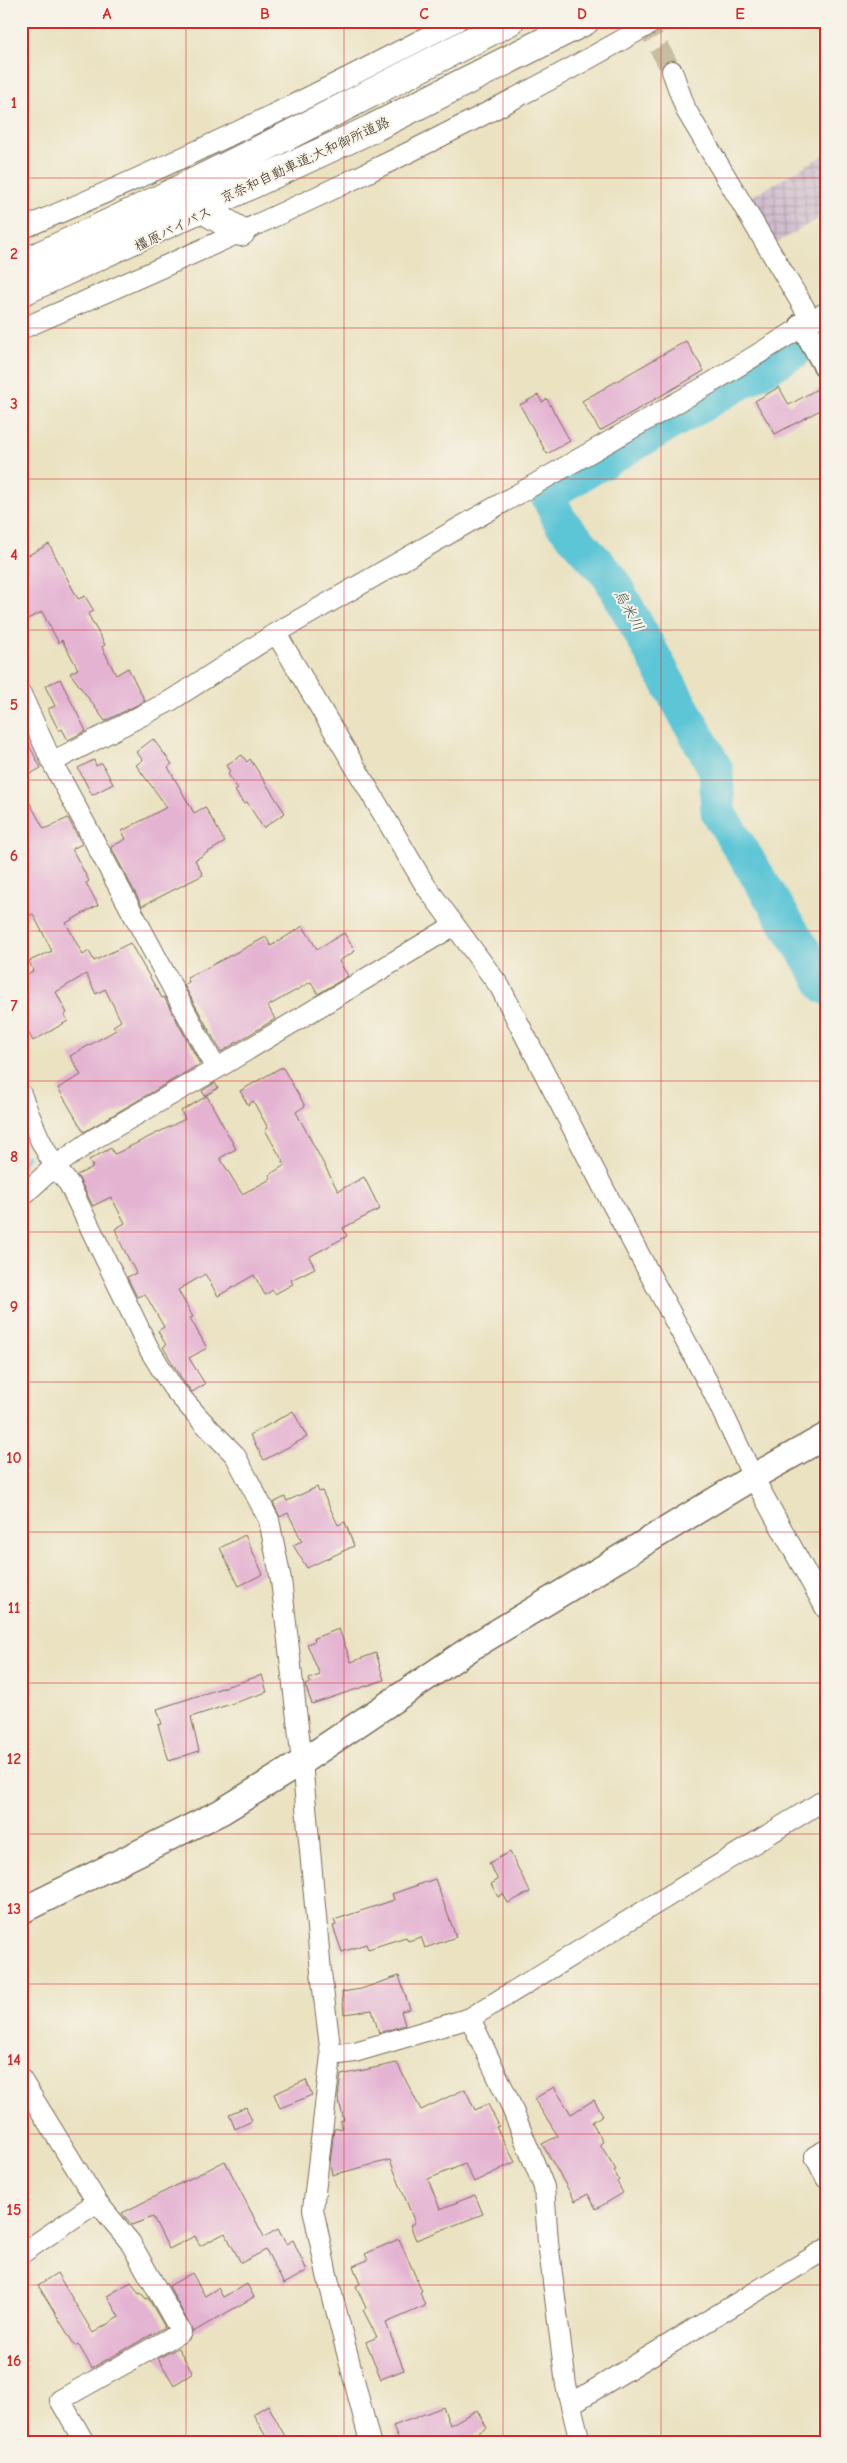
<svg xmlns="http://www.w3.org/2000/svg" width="847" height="2463" viewBox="0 0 847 2463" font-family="'Comic Neue','Klee One',sans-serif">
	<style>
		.industrial { fill: url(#industrial-grid) }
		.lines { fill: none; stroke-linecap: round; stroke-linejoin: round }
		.stream { stroke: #5bc5d6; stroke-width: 5.5 }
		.river { stroke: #5bc5d6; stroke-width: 35 }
		.building { fill: #e4b3d2 }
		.minor-tunnel { stroke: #c7bda0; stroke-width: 20; stroke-dasharray: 20 10; stroke-linecap: butt }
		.minor-casing { stroke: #786a57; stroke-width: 22 }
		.tertiary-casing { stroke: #786a57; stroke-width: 28 }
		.trunk-casing { stroke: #786a57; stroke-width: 30 }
		.motorway-casing { stroke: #786a57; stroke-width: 30 }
		.minor { stroke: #fff; stroke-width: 20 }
		.tertiary { stroke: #fff; stroke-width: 25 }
		.trunk { stroke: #fff; stroke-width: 28 }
		.motorway { stroke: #fff; stroke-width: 28 }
		.grid { fill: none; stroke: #d62828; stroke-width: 1; stroke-opacity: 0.55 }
		.labels { text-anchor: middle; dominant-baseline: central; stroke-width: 4; stroke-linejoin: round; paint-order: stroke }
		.street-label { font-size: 14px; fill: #3b2a1e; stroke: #f7f3e8 }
		.water-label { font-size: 15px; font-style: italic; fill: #455855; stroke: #f7f3e8 }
		.neatline { fill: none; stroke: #d62828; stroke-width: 2 }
		.grid-label { font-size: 16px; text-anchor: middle; font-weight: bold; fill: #d62828 }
	</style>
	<defs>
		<pattern id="industrial-grid" width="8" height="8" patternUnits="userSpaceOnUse" patternTransform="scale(1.25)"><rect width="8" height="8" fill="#d0bdce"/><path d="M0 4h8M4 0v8" fill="none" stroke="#aa9aa7"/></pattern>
	</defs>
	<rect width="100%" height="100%" fill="#f7f3e8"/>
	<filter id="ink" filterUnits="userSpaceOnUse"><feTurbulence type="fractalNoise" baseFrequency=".02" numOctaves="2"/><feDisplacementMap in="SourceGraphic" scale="10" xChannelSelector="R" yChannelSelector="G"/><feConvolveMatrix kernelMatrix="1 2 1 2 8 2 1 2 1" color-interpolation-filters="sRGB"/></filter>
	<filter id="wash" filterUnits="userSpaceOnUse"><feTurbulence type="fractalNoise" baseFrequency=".0096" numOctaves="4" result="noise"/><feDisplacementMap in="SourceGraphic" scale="20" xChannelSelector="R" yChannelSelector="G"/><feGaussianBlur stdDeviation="1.12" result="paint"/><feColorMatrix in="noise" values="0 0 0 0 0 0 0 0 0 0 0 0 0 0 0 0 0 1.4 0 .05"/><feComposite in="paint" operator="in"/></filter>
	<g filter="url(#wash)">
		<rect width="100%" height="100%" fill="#eae2c1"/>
		<path class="industrial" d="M 826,154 L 826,214 L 773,245 L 746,200 Z"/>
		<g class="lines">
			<path class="stream" d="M 21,1165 L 27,1156"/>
			<path class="river" d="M 795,351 L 547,494 L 560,521 L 610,577 L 716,770 L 718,812 L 826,987"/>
		</g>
		<g id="blocks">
			<path class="building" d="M 686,341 L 704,371 L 600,431 L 582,401 Z
				M 826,384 L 826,407 L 775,434 L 755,401 L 779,387 L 789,405 Z
				M 538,395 L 542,402 L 547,399 L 570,441 L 547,454 L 520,405 Z
				M 49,544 L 78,599 L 85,596 L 94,611 L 88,614 L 105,645 L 102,647 L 116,675 L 128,668 L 145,701 L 105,721 L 70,673 L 78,669 L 62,640 L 59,643 L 42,612 L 21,622 L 21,559 Z
				M 60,679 L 86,731 L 68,740 L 62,729 L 59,731 L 48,709 L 55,706 L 45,686 Z
				M 21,730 L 41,768 L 21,779 Z
				M 153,739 L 172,764 L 168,767 L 194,813 L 205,807 L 225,842 L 195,860 L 203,875 L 142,906 L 111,847 L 126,839 L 122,831 L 167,807 L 136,765 L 143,760 L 136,752 Z
				M 242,755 L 247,762 L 250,759 L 285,813 L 263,828 L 247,802 L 244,804 L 235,791 L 238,789 L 228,774 L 230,772 L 226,765 Z
				M 94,760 L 96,766 L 102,763 L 113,784 L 92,795 L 78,768 Z
				M 21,787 L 44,829 L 68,818 L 82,844 L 72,849 L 89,881 L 86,883 L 98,905 L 66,923 L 83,955 L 89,951 L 94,961 L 130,943 L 162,998 L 164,997 L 200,1064 L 84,1132 L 58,1088 L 81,1075 L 70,1056 L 116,1030 L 113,1026 L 121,1021 L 105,989 L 96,994 L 86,974 L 56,992 L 67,1013 L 64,1015 L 68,1021 L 33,1041 L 21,1020 L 21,978 L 33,971 L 29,961 L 52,951 L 33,914 L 21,920 Z
				M 303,926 L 317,949 L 344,933 L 355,951 L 339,961 L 348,976 L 318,994 L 311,982 L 268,1006 L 275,1019 L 221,1052 L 184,985 L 189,982 L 187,978 L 266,937 L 271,946 Z
				M 280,1068 L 283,1068 L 305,1106 L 296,1112 L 338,1191 L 364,1177 L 380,1209 L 343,1228 L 347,1236 L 309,1257 L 315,1268 L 291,1280 L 293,1284 L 275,1294 L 273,1290 L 265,1295 L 254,1275 L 218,1296 L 205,1274 L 178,1290 L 193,1317 L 190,1318 L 207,1348 L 189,1358 L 205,1384 L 192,1392 L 183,1381 L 163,1347 L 166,1345 L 158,1331 L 164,1327 L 145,1294 L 137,1297 L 127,1277 L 136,1273 L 118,1238 L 120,1237 L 115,1229 L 125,1223 L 111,1197 L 93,1206 L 77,1175 L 93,1167 L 89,1160 L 111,1148 L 114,1154 L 117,1153 L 185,1119 L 181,1111 L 207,1096 L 236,1149 L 220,1158 L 242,1194 L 271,1179 L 269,1175 L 285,1165 L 265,1130 L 268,1128 L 253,1101 L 248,1105 L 240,1091 Z
				M 215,1083 L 218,1088 L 205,1096 L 202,1091 Z
				M 293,1411 L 307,1437 L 264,1460 L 250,1435 Z
				M 317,1487 L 319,1492 L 322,1491 L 338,1525 L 345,1522 L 354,1546 L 307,1568 L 293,1545 L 302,1541 L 288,1513 L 280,1517 L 273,1503 L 285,1497 L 287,1501 Z
				M 245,1535 L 263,1574 L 239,1586 L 220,1548 Z
				M 339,1629 L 351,1662 L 376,1653 L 384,1680 L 312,1704 L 305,1685 L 310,1683 L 309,1679 L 320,1675 L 307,1644 L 315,1641 L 314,1638 Z
				M 262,1675 L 267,1692 L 191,1717 L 199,1751 L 169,1761 L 158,1725 L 162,1724 L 157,1709 Z
				M 510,1852 L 530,1892 L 508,1903 L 503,1894 L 498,1897 L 491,1884 L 498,1880 L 489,1863 Z
				M 435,1879 L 456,1937 L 425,1948 L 421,1937 L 408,1941 L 406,1937 L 368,1949 L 366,1944 L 342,1952 L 333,1926 L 336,1925 L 334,1920 L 394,1900 L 392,1894 Z
				M 399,1976 L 410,2009 L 401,2011 L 405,2025 L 379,2033 L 372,2010 L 344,2014 L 342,1992 L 361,1989 Z
				M 397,2063 L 421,2110 L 465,2089 L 475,2110 L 488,2104 L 499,2126 L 496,2127 L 515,2162 L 474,2182 L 465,2164 L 428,2179 L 440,2209 L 475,2195 L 483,2214 L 416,2240 L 410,2225 L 415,2223 L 390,2160 L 332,2175 L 330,2163 L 334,2129 L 342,2128 L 340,2121 L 344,2120 L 338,2098 L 341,2075 Z
				M 306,2080 L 312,2095 L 280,2108 L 274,2094 Z
				M 554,2087 L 571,2114 L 594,2100 L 603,2115 L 592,2122 L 603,2142 L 600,2144 L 616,2170 L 614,2171 L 619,2180 L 617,2182 L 623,2193 L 596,2209 L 588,2194 L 575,2201 L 542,2144 L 558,2136 L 534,2099 Z
				M 246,2107 L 252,2121 L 235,2129 L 229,2114 Z
				M 225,2161 L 264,2237 L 278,2229 L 286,2244 L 293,2240 L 307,2271 L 284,2284 L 266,2250 L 241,2263 L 225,2233 L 200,2246 L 195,2236 L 169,2249 L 153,2217 L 132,2225 L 122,2213 Z
				M 399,2239 L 422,2291 L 420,2292 L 425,2306 L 386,2323 L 404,2370 L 381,2379 L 366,2342 L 377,2337 L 363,2310 L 366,2308 L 356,2286 L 360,2284 L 353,2266 L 368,2260 L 365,2254 Z
				M 57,2273 L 93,2333 L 119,2317 L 107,2296 L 131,2282 L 139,2294 L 141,2293 L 146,2299 L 148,2298 L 165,2327 L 92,2368 L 78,2344 L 75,2346 L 38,2285 Z
				M 192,2273 L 205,2296 L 218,2288 L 223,2297 L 247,2284 L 254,2297 L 193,2332 L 169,2286 Z
				M 178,2348 L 193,2373 L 174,2385 L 158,2358 Z
				M 268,2405 L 288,2442 L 269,2442 L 253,2414 Z
				M 443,2407 L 450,2425 L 477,2410 L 487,2428 L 462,2442 L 399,2442 L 393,2426 Z"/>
		</g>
	</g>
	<g filter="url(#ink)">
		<use href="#blocks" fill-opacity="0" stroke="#786a57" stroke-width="1"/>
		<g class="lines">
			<path class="minor-tunnel" d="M 644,21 L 672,71"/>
			<defs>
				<path id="minor" d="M 672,71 L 686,110 L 812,321
					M 21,229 C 170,167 315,96 457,21
					M 21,329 C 237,236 452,139 655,21
					M 276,633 L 425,885 L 500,987 L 604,1189 L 713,1392 L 753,1477 L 826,1609
					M 21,694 L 52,762 L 216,1069
					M 52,762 L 170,701 L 276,633 L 711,383 L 826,312
					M 21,1094 C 34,1127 45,1157 69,1184 L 149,1349 L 173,1388 L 200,1419 L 235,1455 L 269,1520 L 281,1580 L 302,1762 L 321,1972 L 331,2055 L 313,2209 L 327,2275 L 370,2442
					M 21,1197 L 54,1167 L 94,1139 L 216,1069 L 453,926
					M 470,2018 L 509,2101 L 544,2187 L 548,2242 L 566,2385 L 580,2442
					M 331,2055 L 355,2052 L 470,2018 L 826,1799
					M 21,2079 L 97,2202 L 130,2242 L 181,2332 L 60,2400 L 84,2442
					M 826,2150 L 815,2156 L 826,2178
					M 21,2254 L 97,2202
					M 571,2404 L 826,2249"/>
				<path id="tertiary" d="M 803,325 L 826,365
					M 21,1911 L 221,1812 L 302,1762 L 474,1646 L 753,1477 L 826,1436"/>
				<path id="trunk" d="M 208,212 L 241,232"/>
				<path id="motorway" d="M 21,264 C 187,189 349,105 510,21
					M 21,292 L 371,129 L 585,21"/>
			</defs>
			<use href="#minor" class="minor-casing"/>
			<use href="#tertiary" class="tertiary-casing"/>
			<use href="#trunk" class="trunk-casing"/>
			<use href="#motorway" class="motorway-casing"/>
			<use href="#minor" class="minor"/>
			<use href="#tertiary" class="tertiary"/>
			<use href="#trunk" class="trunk"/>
			<use href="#motorway" class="motorway"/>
		</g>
	</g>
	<path class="grid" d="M 186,21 L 186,2442M 344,21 L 344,2442M 503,21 L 503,2442M 661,21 L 661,2442M 21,178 L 826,178M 21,328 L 826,328M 21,479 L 826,479M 21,630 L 826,630M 21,780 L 826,780M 21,931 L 826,931M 21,1081 L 826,1081M 21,1232 L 826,1232M 21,1382 L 826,1382M 21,1532 L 826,1532M 21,1683 L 826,1683M 21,1834 L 826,1834M 21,1984 L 826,1984M 21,2134 L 826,2134M 21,2285 L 826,2285"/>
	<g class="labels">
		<g class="street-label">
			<text transform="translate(305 160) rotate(-25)">京奈和自動車道;大和御所道路</text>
			<text transform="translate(173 229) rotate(-26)">橿原バイパス</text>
		</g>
		<g class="water-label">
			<text transform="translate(629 610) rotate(61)">烏米川</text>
		</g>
	</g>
	<rect width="847" height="2463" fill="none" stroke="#f7f3e8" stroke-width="55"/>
	<rect x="28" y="28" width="792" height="2408" class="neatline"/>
	<g class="grid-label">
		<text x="107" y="19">A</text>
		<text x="265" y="19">B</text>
		<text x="424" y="19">C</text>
		<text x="582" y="19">D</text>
		<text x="740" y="19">E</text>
		<text x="14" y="108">1</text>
		<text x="14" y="259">2</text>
		<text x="14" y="409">3</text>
		<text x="14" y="560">4</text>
		<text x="14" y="710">5</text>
		<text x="14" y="861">6</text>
		<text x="14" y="1011">7</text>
		<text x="14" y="1162">8</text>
		<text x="14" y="1312">9</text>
		<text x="14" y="1463">10</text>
		<text x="14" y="1613">11</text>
		<text x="14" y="1764">12</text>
		<text x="14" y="1914">13</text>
		<text x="14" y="2065">14</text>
		<text x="14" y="2215">15</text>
		<text x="14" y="2366">16</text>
	</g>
</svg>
